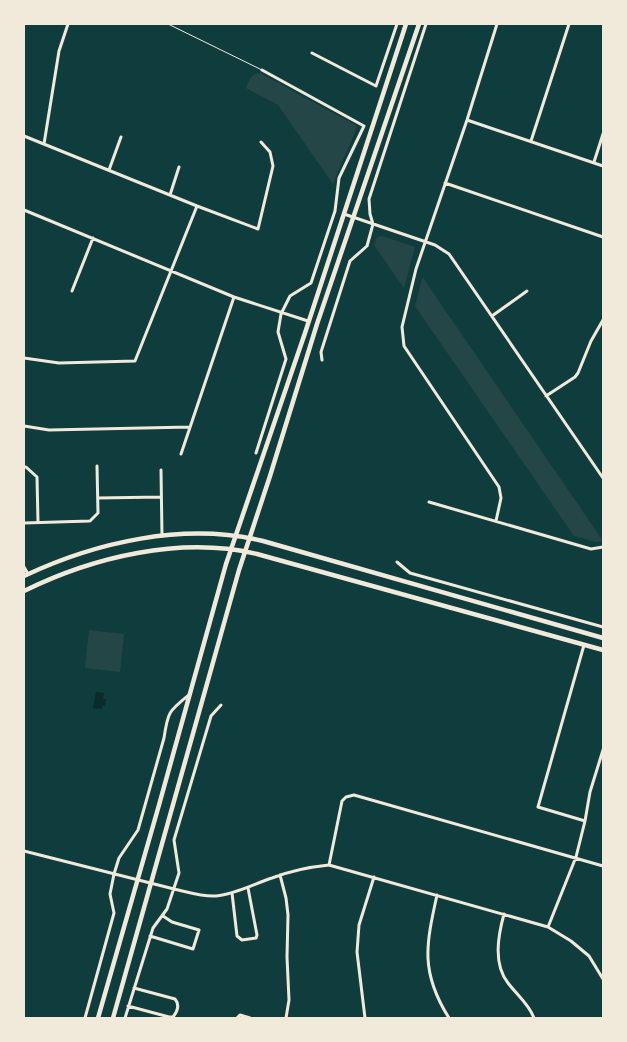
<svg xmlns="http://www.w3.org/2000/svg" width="627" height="1042" viewBox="0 0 627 1042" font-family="'Fira Sans',sans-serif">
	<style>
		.green { fill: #244646 }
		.water { fill: #0a2a2b }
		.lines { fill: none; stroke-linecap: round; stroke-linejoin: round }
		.service { stroke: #f1e9da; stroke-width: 1 }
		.minor { stroke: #f1e9da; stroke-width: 3 }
		.primary { stroke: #f1e9da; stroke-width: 4.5 }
	</style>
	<rect width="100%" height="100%" fill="#0f3d3e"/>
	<path class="green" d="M 260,73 L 357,126 C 350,146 340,164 333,184 L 278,105 L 246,88 C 249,80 251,74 260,73 Z
		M 382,236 L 415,247 L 404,288 L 374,245 L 377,237 Z
		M 422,278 L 423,278 L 603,541 L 596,542 L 574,536 L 415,306 Z
		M 89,630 L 124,634 L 120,672 L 85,668 Z"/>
	<path class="water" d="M 96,692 L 104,693 L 103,699 L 106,699 L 105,706 L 102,706 L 102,709 L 93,708 Z"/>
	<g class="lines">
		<path class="service" d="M 168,24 L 262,70"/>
		<path class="minor" d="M 312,53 L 376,86 L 397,24
			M 467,120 L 603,166
			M 24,136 L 197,206 L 258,229 L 273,166 L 270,152 L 261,142
			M 531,141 L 569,24
			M 44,144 L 59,51 L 68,24
			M 594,162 L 603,134
			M 109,170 L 121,137
			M 445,183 L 603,237
			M 170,195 L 179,167
			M 24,210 L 234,297 L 308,321
			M 344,214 L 435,245 L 449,254 L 603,478
			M 72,291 L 93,238
			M 492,316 L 527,291
			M 24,358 L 59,363 L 135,361 L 197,206
			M 322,360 L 321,352 L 350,261 L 367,246 L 373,224 L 370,214 L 369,199 L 426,24
			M 546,396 L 575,377 L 578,373 L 591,341 L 603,320
			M 24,426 L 49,430 L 190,427
			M 256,453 L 286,359 L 278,332 L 281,314 L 290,296 L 311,283 L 335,211 L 339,178 L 364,126 L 262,70
			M 181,454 L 234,297
			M 24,467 L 26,467 L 37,477 L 38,522
			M 161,470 L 162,536
			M 98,498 L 161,497
			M 429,502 L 591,549 L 603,547
			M 496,521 L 501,498 L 499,487 L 404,346 L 402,327 L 416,269 L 467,120 L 497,24
			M 24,523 L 90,521 L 98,513 L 97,466
			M 397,562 L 410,573 L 603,627
			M 24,567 L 28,574
			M 584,645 L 538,807 L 585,821
			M 24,851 L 174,889 C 188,892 202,897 216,896 C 236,894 254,884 272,878 C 290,871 309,867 329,865 L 548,927 L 571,941 L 589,956 L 603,979
			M 329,865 L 342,801 L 346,797 L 354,795 L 603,866
			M 280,875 L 286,898 L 288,915 L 287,957 L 289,1000 L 286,1018
			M 232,893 L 237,936 L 242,940 L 256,938 L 257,935 L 248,888
			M 437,895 C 426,945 420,972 449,1018
			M 504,914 C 498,936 493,964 508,983 C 517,995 529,1004 534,1018
			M 548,927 L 576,857 L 585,821 L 590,792 L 603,750
			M 150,936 L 193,949 L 199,930 L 172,922 L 163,916
			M 128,1006 L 169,1017 L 173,1017 C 177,1012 180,1005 175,999 L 134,988
			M 85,1018 L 114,913 L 110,894 L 114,874 L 119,858 L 138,830 L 164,738 C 168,711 169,711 190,694
			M 125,1018 L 153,928 L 167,909 L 179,873 L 174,840 L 211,716 L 221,705
			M 237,1018 L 240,1015 L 250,1018
			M 365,1018 L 357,952 L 359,925 L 374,877"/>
		<path class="primary" d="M 24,576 C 96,542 184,522 263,541 L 603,638
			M 24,591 C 93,557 180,536 257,554 L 603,650
			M 98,1018 L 159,805 L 226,564 L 305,333 L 406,24
			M 113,1018 L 239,570 L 270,476 L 317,324 L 419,24"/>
	</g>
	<rect width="627" height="1042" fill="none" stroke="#f1e9da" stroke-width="50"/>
</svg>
